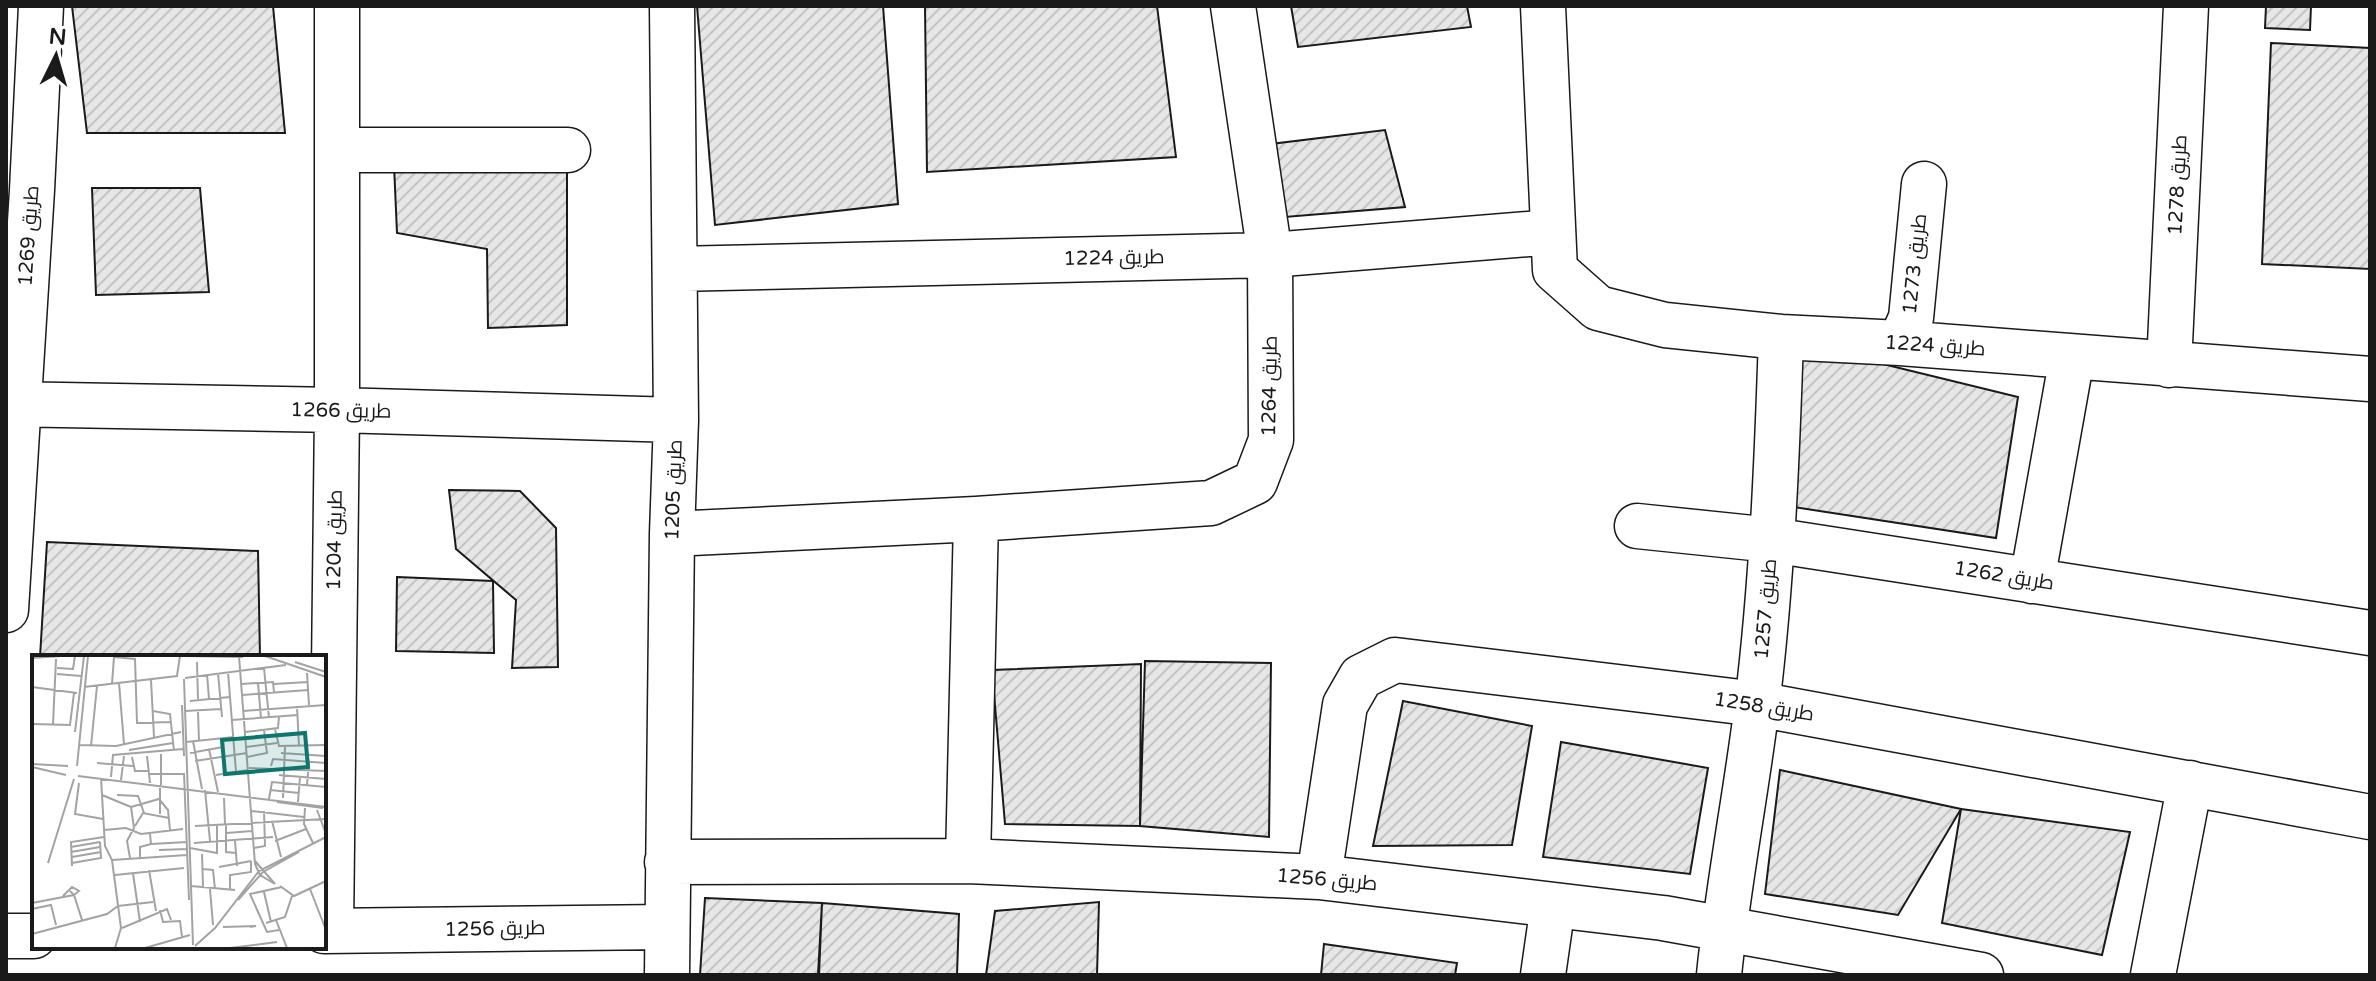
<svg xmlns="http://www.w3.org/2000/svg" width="2376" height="981" viewBox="0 0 2376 981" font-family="'Varela Round',Cairo,sans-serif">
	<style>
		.building { fill: url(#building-hatch); stroke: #1a1a1a; stroke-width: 2 }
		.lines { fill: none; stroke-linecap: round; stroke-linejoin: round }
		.minor-casing { stroke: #1a1a1a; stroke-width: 47 }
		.minor { stroke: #fff; stroke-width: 44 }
		.labels { text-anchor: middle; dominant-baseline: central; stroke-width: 6; stroke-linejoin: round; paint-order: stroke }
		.street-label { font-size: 20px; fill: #1a1a1a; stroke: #fff }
		.inset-road { fill: none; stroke: #a3a3a3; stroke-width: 2 }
		.view { fill: #0f766e; fill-opacity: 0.15; stroke: #0f766e; stroke-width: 4 }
		.inset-edge { fill: none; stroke: #1a1a1a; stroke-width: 4 }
	</style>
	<defs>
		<pattern id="building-hatch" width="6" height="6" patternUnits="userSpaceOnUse" patternTransform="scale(2)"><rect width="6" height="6" fill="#e6e6e6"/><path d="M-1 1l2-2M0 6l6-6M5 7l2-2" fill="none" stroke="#c5c5c5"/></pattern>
	</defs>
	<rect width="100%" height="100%" fill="#fff"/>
	<path class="building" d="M 72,6 L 273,6 L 285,133 L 87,133 Z
		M 697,6 L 883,6 L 898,204 L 715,225 Z
		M 925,6 L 1157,6 L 1176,157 L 927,172 Z
		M 1291,6 L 1467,6 L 1471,27 L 1298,47 Z
		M 2266,6 L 2311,6 L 2310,30 L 2265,28 Z
		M 2271,43 L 2370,48 L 2370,269 L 2262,264 Z
		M 1385,130 L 1405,207 L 1285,217 L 1271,144 Z
		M 394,165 L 567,168 L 567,325 L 488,328 L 487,249 L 397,233 Z
		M 92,188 L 200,188 L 209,292 L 96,295 Z
		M 1793,342 L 2018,397 L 1996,538 L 1787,506 Z
		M 449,490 L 520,491 L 556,528 L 558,667 L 512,668 L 516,600 L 456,549 Z
		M 47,542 L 258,551 L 260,657 L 40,657 Z
		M 397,577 L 493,581 L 494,653 L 396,651 Z
		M 1145,661 L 1271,663 L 1269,837 L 1140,826 Z
		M 1141,664 L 1140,826 L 1005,824 L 992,670 Z
		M 1403,701 L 1532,726 L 1512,845 L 1373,846 Z
		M 1561,742 L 1708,768 L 1690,874 L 1543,857 Z
		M 1780,770 L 1961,809 L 1898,915 L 1765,894 Z
		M 1961,809 L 2130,832 L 2102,955 L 1942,923 Z
		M 705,898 L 822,903 L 818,975 L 700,975 Z
		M 1099,902 L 1097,975 L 986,975 L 995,911 Z
		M 822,903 L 959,914 L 957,975 L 819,975 Z
		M 1324,944 L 1457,963 L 1455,975 L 1321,975 Z"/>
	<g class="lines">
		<defs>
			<path id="minor" d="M 1543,6 L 1555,270 L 1598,308 L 1665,325 L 1781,337 L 1900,343 L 2370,379
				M 337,150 L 568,150
				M 675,269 L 1270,255 L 1553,232
				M 1900,343 L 1911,318 L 1924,184
				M 2169,365 L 2186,6
				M 6,404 L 337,410 L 676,420
				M 1637,526 L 1772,540 L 2370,633
				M 672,534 L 976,519 L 1211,503 L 1255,482 L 1271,440 L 1270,255 L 1233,6
				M 2032,581 L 2072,357
				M 6,610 L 32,190 L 41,6
				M 968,861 L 976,519
				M 667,862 L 968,861 L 1319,877 L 1663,918 L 1981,975
				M 1319,877 L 1345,705 L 1361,677 L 1395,660 L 1757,704 L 2370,817
				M 324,931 L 667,927
				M 331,931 L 337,410 L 337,6
				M 6,936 L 34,936
				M 667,975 L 672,534 L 676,420 L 672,6
				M 1543,975 L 1553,905
				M 1719,975 C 1728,884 1746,795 1757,705 C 1772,583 1777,460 1781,337
				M 2153,975 L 2190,783"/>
		</defs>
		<use href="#minor" class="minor-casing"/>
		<use href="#minor" class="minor"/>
	</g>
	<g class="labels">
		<g class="street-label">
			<text transform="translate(2178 185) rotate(-87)">طريق 1278</text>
			<text transform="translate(29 236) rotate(-86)">طريق 1269</text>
			<text transform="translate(1114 258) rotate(-1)">طريق 1224</text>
			<text transform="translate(1915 264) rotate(-84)">طريق 1273</text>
			<text transform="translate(1935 346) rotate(4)">طريق 1224</text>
			<text transform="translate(1270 386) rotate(-89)">طريق 1264</text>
			<text transform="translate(341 411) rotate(1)">طريق 1266</text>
			<text transform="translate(674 490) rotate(-88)">طريق 1205</text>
			<text transform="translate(335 540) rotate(-89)">طريق 1204</text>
			<text transform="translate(2004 576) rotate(9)">طريق 1262</text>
			<text transform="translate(1766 609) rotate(-85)">طريق 1257</text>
			<text transform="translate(1764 707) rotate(9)">طريق 1258</text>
			<text transform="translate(1327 880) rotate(5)">طريق 1256</text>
			<text transform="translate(495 929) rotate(-1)">طريق 1256</text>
		</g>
	</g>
	<g transform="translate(32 655)">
		<rect width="294" height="294" fill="#fff"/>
		<path class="inset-road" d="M 151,1 L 211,2M 207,1 L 223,209 L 228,220 L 243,229 L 223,206M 233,1 L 294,22M 0,3 L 30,1M 165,7 L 166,44M 263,7 L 294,17M 25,13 L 41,14 L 43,1M 232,13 L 237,63M 196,17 L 204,117M 186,18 L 190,62M 275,18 L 277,50M 25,19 L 49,21M 175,19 L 177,44M 153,23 L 254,10M 152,24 L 161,290M 119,25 L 122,82M 87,28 L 92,89M 226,28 L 229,63M 80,29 L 82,2 L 103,4 L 105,68 L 139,67M 209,29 L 241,27 L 242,38M 242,29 L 276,27M 0,32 L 45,38M 52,32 L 145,21 L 148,1M 210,40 L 276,35M 158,46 L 198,42M 150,50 L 152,101M 265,51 L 267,91M 121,56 L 138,59 L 142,96M 153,56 L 189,54M 211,56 L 294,50M 166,57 L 167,86M 200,65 L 266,60M 0,69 L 38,70 L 42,38M 21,69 L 24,4M 243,74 L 247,91 L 294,90M 43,77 L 52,1M 213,77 L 246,73 L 247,62M 191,84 L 192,118M 161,86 L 170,134M 154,87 L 202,82M 48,90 L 84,91 L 149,77M 59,91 L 65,31M 214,92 L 245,88M 177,94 L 186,137M 97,95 L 141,88M 158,98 L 191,92M 249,98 L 294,101M 129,99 L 129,130M 115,101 L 118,128M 100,102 L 103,116 L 117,116M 215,102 L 235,98 L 232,75M 163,106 L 215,98M 65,108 L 101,111M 0,109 L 36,111M 45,111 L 56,1M 239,111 L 241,104 L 294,108M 0,112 L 34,120M 217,113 L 294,116M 152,118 L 157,245M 118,119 L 151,119M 184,120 L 216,115M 247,120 L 294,124M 46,121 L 294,152M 79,122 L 81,100 L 151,94M 69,123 L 73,191 L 80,205 L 89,273 L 83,293M 89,125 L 92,101M 47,128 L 43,159 L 71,164M 275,130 L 277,106M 173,135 L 178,186M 238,135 L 267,138M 70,140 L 99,152M 85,140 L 106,141 L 112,158M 192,143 L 193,169M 251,143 L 253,91M 237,144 L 240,127 L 294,132M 245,147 L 291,153M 266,147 L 268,122M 99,152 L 127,144 L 136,155 L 138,175M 273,153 L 272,169 L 281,188M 285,155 L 294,179M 219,156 L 272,162M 128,159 L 128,130M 240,166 L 249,202M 194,170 L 194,197 L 204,198M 103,171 L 111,158 L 137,163M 163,171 L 294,164M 72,175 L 94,173 L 109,179 L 151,174M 195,178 L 220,176M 203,186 L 205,211M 243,186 L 274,174M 162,188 L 241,182M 119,189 L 155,187M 39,192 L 68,187M 158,193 L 185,198 L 185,170M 222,193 L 233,191 L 232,156M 127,195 L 155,194M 39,197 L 68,192M 170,199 L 171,232M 40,202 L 69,197M 108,202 L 108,192 L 119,189 L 118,179M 98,203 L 95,186 L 102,173 L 99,152M 80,205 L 155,200M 16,208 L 42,124M 40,208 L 69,203 L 68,187M 40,211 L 39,187 L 72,182M 187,212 L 219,206M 171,214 L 181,215 L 183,234M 117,215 L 124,256M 101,218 L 108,267M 83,220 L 152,213M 159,231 L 203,235M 248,231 L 262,241 L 294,226M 178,234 L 181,270M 198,234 L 198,220 L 219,217 L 219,206M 278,234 L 294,275M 232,237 L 239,267M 31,241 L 40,232 L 47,236 L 42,240 L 38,236M 206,245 L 231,217 L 267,197M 0,248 L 42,240 L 50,265M 0,254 L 19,250 L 24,270M 128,255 L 131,267 L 148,266 L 150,282M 244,265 L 255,293M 234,268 L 253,262 L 260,241M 191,272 L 224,271 L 218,272M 90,273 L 135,254 L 139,265M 247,275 L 235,277 L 218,239 L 250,232M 0,279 L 75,259 L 86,251 L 121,247M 163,291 L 183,273 L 227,216 L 294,182M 113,293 L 158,280M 198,293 L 245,287"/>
		<path class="view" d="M 273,78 L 276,112 L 193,119 L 190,85 Z"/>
		<rect width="294" height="294" class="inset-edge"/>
	</g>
	<rect width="2376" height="981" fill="none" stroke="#1a1a1a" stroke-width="16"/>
	<g transform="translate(56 56) rotate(5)" stroke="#ffffff" stroke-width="6" paint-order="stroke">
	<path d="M0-6L14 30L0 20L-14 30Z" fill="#1a1a1a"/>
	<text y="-12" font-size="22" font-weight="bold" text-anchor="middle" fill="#1a1a1a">N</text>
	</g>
</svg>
